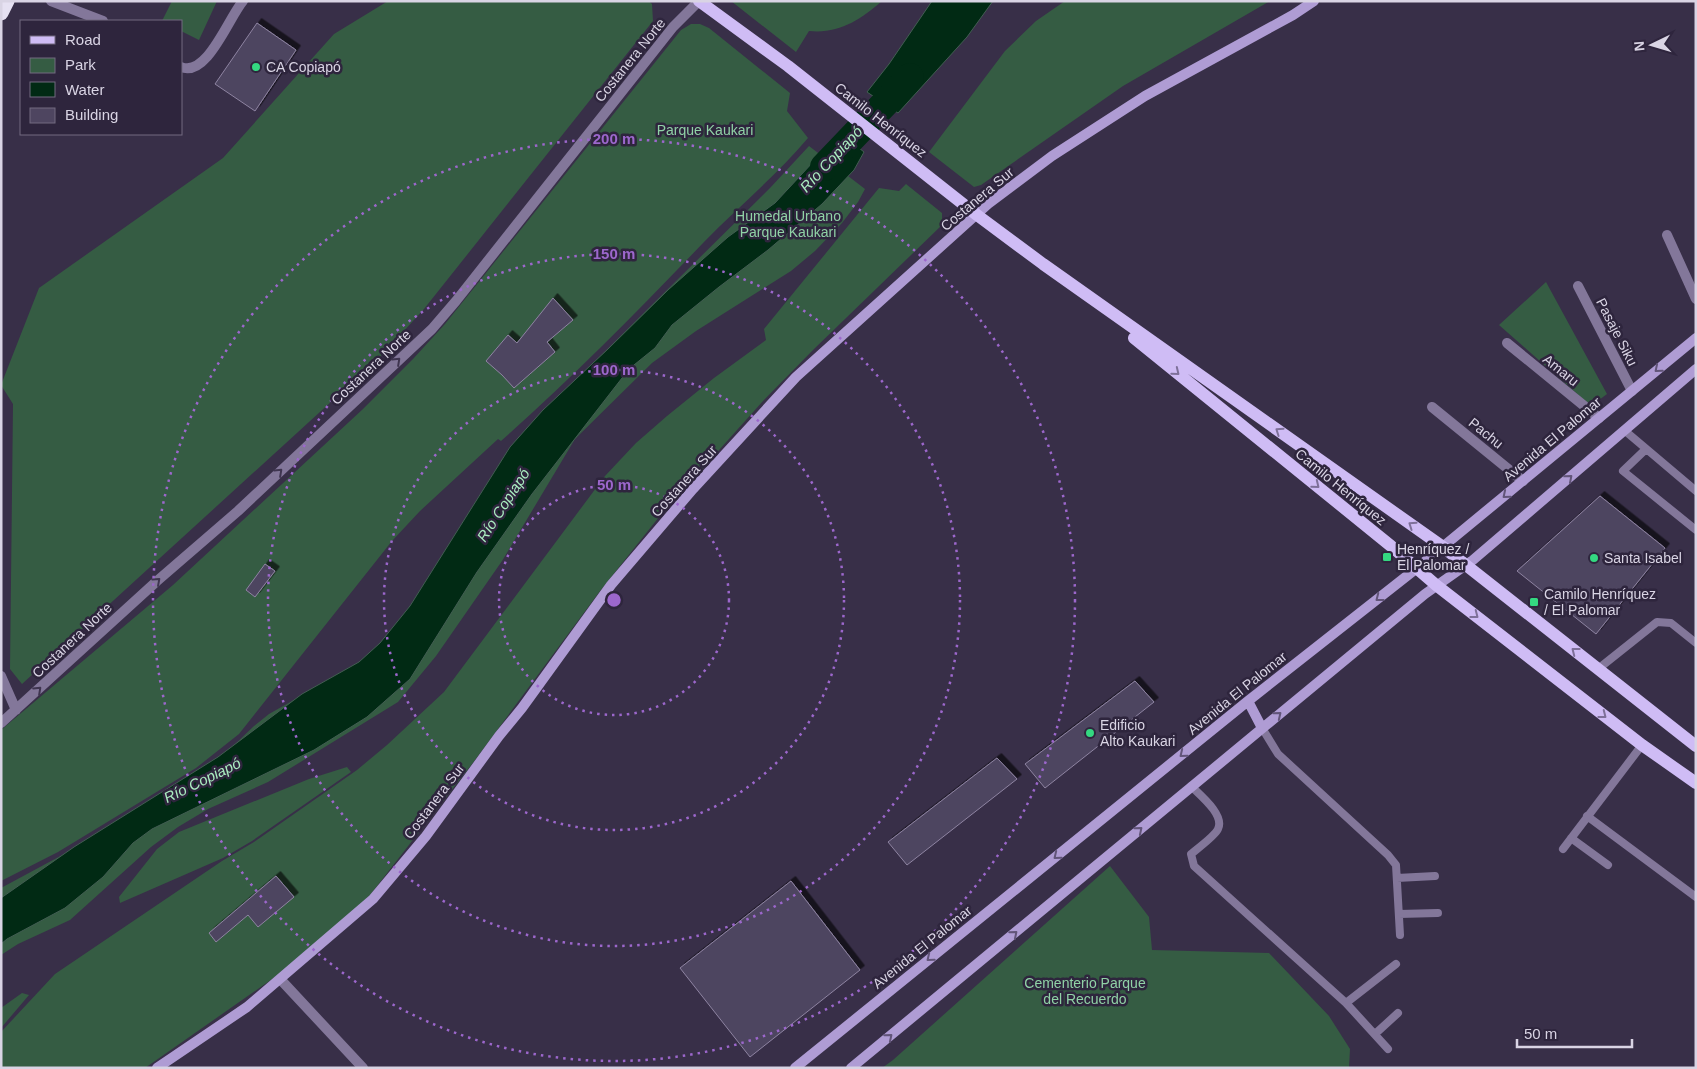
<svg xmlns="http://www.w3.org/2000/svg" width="1697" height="1069" viewBox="0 0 1697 1069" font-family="Helvetica,sans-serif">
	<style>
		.green { fill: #355c43 }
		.water { fill: #012a14; stroke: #425d52 }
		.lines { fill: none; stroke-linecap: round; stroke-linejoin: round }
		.river { stroke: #012a14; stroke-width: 28 }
		.building { fill: #4e4560; stroke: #8e84a2; filter: url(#shadow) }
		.lane { stroke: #83779a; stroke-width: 8 }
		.street { stroke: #83779a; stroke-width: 10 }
		.secondary { stroke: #af9cd4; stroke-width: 10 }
		.primary { stroke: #cfbcf5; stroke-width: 12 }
		.highway { stroke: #e6e1f2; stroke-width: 15 }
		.oneway { stroke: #3f3550 }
		.oneway2 { stroke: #625579 }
		.oneway3 { stroke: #7e7099 }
		.ring { fill: none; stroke: #9c67cc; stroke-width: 2.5; stroke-dasharray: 2.5 5 }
		.poi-dot { fill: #34d881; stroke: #2e253d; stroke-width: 2 }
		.labels { text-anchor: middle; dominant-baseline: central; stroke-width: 5; stroke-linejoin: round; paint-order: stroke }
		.street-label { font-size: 14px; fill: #d9d4e4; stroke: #2e253d }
		.poi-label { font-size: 14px; fill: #d9d4e4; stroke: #2e253d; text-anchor: start }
		.park-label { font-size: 14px; fill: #90d2a6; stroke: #2e253d }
		.water-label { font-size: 15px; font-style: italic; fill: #aaedc0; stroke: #2e253d }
		.centre { fill: #9c67cc; stroke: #2e253d; stroke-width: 2.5 }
		.ring-label { font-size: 15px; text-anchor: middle; font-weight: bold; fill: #9c67cc; stroke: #2e253d; stroke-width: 5; stroke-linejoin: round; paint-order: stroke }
	</style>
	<defs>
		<filter id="shadow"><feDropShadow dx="4.5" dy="-4.5" stdDeviation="0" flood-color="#0009"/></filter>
	</defs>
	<rect width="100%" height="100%" fill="#382f48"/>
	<path class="green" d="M 172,1 L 217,1 L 199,40 L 181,31 L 181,21 L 162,21 Z
		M 388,1 L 649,1 L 652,4 L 653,21 L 424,309 L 379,358 L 22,684 L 10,669 L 13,404 L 1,385 L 39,288 L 223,158 L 334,34 Z
		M 731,1 L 882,1 C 860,20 839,34 809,31 L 796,52 Z
		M 1065,1 L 1270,1 L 1123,86 L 981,185 L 974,187 L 929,152 L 1005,51 L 1036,21 Z
		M 691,24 L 700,24 L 709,28 L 790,93 L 787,111 L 808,138 C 776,176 738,207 704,242 C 638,311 572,378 501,441 L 498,439 L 420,511 L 392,541 L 239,734 L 196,768 L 58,852 L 1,881 L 1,730 L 173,585 L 363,409 L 413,359 L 445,324 L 681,30 Z
		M 809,146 L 865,189 L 858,202 L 842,223 L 815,251 L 791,271 L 696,331 L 652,363 L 575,439 L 502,561 L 436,656 L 398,702 L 268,782 L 208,809 L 178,827 L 151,847 L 70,920 L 18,944 L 1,955 L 1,888 L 79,846 L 229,750 L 254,726 L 269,714 L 308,692 L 358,668 L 417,605 L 569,387 L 770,188 Z
		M 906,184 L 942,213 L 942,225 L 813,350 L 763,401 L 659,517 L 600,591 L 472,764 L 370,895 L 315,949 L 145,1068 L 1,1068 L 1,1032 L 55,974 L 222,861 L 254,842 L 357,770 L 387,745 L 444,692 L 605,476 L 636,443 L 667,416 L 714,378 L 766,340 L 764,329 L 879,188 L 899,191 Z
		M 1546,282 L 1607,394 L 1591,406 L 1499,325 Z
		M 347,767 L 351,772 L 252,841 L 223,858 L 120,903 L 119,897 L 157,849 L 179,832 L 309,779 Z
		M 1110,866 L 1149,917 L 1152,950 L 1269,953 L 1329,1016 L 1350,1049 L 1349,1068 L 882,1068 L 893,1060 Z
		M 22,993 L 29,995 L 1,1028 L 1,1008 Z"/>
	<path class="water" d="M 932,1 L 993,1 L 967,37 L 898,113 L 867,92 L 889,64 Z
		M 840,133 L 864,152 L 854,170 L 822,204 L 768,250 L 719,287 L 672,325 L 655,348 L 629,369 L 532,494 L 477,572 L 410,679 L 367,717 L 314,750 L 152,829 L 133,843 L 103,877 L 65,908 L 7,939 L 1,944 L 1,898 L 74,847 L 218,757 L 302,694 L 359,662 L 380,643 L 410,606 L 510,447 L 543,410 L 608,349 L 668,290 L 728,237 L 775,203 Z"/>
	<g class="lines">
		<path class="river" d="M 824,167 L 910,77"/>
	</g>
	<path class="building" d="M 257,23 L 296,50 L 255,111 L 215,84 Z
		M 553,298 L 573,320 L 547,342 L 555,352 L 514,388 L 502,375 L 486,361 L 508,335 L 517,343 Z
		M 1600,496 L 1665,548 L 1596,634 L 1517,571 Z
		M 265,564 L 275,571 L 255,597 L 246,590 Z
		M 1135,681 L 1154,702 L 1045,788 L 1025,764 Z
		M 997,758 L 1017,779 L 907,865 L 888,842 Z
		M 276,876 L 294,897 L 258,927 L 248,915 L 216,942 L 209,933 Z
		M 791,881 L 860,970 L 750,1057 L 680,968 Z"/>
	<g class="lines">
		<path class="lane" d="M 1624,430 L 1696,491
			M 1646,449 L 1623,471 L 1696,530
			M 1598,669 L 1657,622 L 1671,623 L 1696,643
			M 1262,728 L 1278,754 L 1388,855 L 1396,865 L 1400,935
			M 1191,786 C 1200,795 1225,815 1218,829 C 1215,836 1198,848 1191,854 L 1194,866 L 1346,1003 L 1388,1049
			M 1587,816 L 1696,897
			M 1571,838 L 1608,865
			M 1563,849 L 1642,745
			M 1397,878 L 1435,876
			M 1399,914 L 1438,913
			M 1346,1003 L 1396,964
			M 1375,1034 L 1398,1013"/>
		<path class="street" d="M 51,1 L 103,21
			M 181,67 C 207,78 229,17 243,1
			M 1667,235 L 1696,299
			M 1578,286 L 1632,391
			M 1507,343 L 1599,418
			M 1432,407 L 1523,481
			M 1,676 L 16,710
			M 1,723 L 157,581 L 238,511 L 432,329 L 456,301 L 673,27 L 699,1
			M 281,980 L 363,1068"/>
		<path class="secondary" d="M 1248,701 L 1262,728
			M 157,1068 L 247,1007 L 373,899 L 426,836 L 499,736 L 522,708 L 611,585 L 693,489 L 796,377 L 988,204 L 1052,156 L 1145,96 L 1293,15 L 1314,1
			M 795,1068 L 1248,701 L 1417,568 L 1696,338
			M 851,1068 L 1425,594 L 1473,560 L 1696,369"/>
		<path class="primary" d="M 699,1 L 788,66 L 977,215 L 1043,264 L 1443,547 L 1696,746
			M 1134,338 L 1391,546 L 1436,585 L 1642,745 L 1696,783"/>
		<path class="highway" d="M 1,13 L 7,1"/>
	</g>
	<defs><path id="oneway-chevron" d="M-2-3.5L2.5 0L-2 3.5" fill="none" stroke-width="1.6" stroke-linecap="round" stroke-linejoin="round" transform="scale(1.25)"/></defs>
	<g class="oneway">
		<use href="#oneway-chevron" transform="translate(397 361) rotate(-43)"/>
		<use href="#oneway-chevron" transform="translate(279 472) rotate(-43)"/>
		<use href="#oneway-chevron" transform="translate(157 581) rotate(-42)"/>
		<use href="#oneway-chevron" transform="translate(38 690) rotate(-43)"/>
	</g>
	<g class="oneway2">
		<use href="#oneway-chevron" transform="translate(1658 369) rotate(140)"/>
		<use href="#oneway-chevron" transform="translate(1569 478) rotate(-41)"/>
		<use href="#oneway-chevron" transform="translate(1506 495) rotate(140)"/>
		<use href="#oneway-chevron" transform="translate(1379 598) rotate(142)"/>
		<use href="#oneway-chevron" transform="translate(1278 715) rotate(-39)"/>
		<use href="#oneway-chevron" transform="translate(1183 754) rotate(141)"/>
		<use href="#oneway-chevron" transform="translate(1139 830) rotate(-40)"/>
		<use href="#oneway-chevron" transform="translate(1057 856) rotate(141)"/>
		<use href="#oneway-chevron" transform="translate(1014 934) rotate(-40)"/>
		<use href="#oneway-chevron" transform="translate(930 958) rotate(141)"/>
		<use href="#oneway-chevron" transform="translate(889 1037) rotate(-40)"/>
	</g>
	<g class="oneway3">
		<use href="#oneway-chevron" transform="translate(1176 372) rotate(39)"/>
		<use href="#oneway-chevron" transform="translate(1279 431) rotate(-145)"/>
		<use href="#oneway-chevron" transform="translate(1316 485) rotate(39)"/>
		<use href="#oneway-chevron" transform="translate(1412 525) rotate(-145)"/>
		<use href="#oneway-chevron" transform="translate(1475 615) rotate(38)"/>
		<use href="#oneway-chevron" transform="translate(1575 651) rotate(-142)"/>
		<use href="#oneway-chevron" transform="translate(1603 715) rotate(38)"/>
	</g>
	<g class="ring">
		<circle cx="614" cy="600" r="115"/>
		<circle cx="614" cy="600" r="230"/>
		<circle cx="614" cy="600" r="346"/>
		<circle cx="614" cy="600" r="461"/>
	</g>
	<g class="poi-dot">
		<circle cx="256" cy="67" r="5"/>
		<rect x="1382" y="552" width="10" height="10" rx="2.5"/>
		<circle cx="1594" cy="558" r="5"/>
		<rect x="1529" y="597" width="10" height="10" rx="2.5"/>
		<circle cx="1090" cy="733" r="5"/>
	</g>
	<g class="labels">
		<g class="street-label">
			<text transform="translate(630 60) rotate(-51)">Costanera Norte</text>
			<text transform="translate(881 120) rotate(38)">Camilo Henríquez</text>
			<text transform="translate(977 199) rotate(-40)">Costanera Sur</text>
			<text transform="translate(1617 332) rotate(63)">Pasaje Siku</text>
			<text transform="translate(371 367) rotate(-43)">Costanera Norte</text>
			<text transform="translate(1561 370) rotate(39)">Amaru</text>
			<text transform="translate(1486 433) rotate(39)">Pachu</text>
			<text transform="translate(1552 439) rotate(-40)">Avenida El Palomar</text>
			<text transform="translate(684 481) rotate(-48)">Costanera Sur</text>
			<text transform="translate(1341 487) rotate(39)">Camilo Henríquez</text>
			<text transform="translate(72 640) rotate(-43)">Costanera Norte</text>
			<text transform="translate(1237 693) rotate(-39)">Avenida El Palomar</text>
			<text transform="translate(434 801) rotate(-53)">Costanera Sur</text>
			<text transform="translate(922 947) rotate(-39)">Avenida El Palomar</text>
		</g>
		<g class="poi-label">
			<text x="266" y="67">CA Copiapó</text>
			<text x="1397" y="549">Henríquez /<tspan x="1397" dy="16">El Palomar</tspan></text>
			<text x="1604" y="558">Santa Isabel</text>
			<text x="1544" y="594">Camilo Henríquez<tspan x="1544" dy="16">/ El Palomar</tspan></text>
			<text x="1100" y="725">Edificio<tspan x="1100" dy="16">Alto Kaukari</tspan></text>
		</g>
		<g class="park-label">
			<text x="705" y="130">Parque Kaukari</text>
			<text x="788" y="216">Humedal Urbano<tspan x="788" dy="16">Parque Kaukari</tspan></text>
			<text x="1085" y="983">Cementerio Parque<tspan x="1085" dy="16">del Recuerdo</tspan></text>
		</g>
		<g class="water-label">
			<text transform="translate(831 159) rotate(-47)">Río Copiapó</text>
			<text transform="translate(503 505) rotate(-57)">Río Copiapó</text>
			<text transform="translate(202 780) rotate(-26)">Río Copiapó</text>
		</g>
	</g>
	<circle cx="614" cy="600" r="8" class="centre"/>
	<g class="ring-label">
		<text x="614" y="144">200 m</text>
		<text x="614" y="259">150 m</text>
		<text x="614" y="375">100 m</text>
		<text x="614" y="490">50 m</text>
	</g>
	<rect width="1697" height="1069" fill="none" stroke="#d9d4e4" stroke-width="5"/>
	<rect x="20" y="20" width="162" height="115" fill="#2e253d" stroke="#726b80"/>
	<rect x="30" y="36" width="25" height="8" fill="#cfbcf5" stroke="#726b80"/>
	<text x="65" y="45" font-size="15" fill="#d9d4e4">Road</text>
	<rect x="30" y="58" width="25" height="15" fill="#355c43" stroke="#726b80"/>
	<text x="65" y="70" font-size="15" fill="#d9d4e4">Park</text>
	<rect x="30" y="82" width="25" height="15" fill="#012a14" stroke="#726b80"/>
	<text x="65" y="95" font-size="15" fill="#d9d4e4">Water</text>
	<rect x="30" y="108" width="25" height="15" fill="#4e4560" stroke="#726b80"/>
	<text x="65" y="120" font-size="15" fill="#d9d4e4">Building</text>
	<g transform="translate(1652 45) rotate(265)" stroke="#2e253d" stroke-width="4" paint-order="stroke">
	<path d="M0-4L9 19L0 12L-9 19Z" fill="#d9d4e4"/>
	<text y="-8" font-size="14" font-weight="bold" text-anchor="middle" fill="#d9d4e4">N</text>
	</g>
	<path d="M1517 1039v8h115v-8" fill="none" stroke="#d9d4e4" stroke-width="2.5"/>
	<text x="1524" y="1039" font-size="15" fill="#d9d4e4" stroke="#2e253d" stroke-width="4" paint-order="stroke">50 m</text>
</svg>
